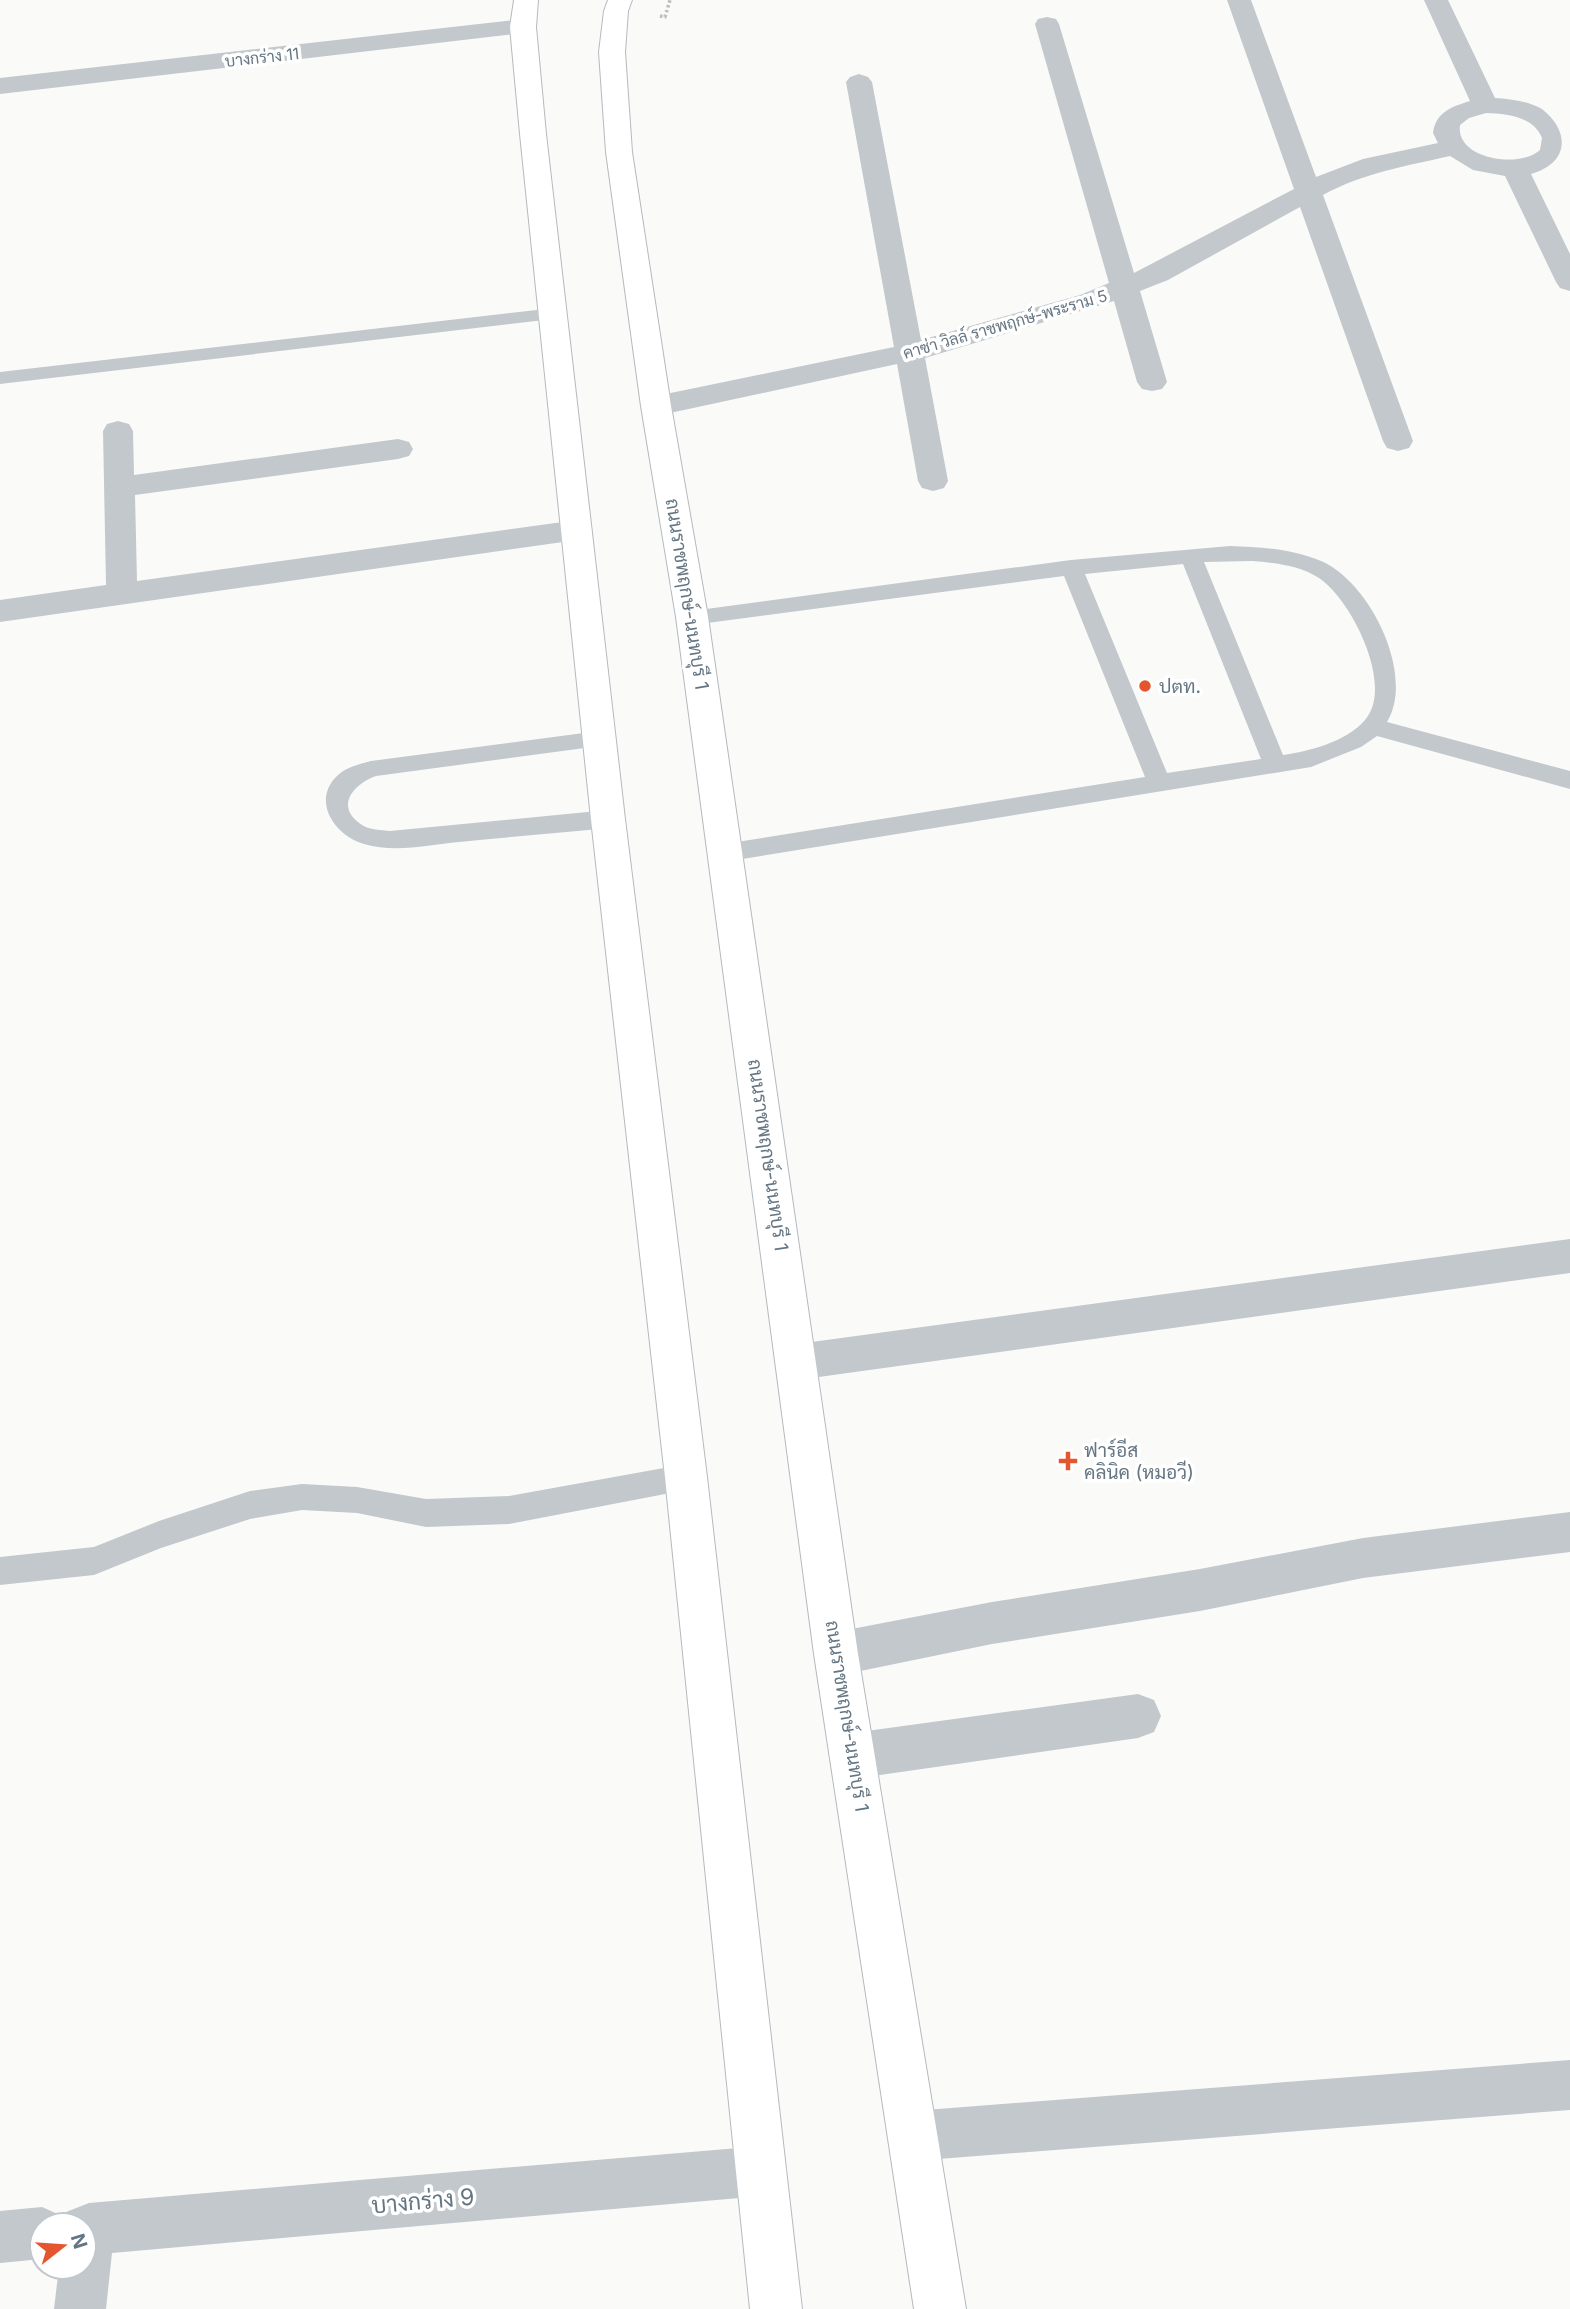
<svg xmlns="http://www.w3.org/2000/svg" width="1570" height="2309" viewBox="0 0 1570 2309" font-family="Inter,Sarabun,sans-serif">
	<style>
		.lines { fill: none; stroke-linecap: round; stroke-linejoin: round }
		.secondary-casing { stroke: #b3babf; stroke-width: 2 }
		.path { stroke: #bbbfc2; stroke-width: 3.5; stroke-dasharray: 2.5 2.5; stroke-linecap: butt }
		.service { fill: #c3c8cc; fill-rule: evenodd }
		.minor { fill: #c3c8cc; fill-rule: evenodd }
		.secondary { fill: #fff; fill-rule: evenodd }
		.poi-dot { fill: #e4572e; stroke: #fff; stroke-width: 2.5 }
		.labels { text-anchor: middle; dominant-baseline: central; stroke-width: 7; stroke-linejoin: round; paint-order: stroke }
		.far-street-label { font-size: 16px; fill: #657683; stroke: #fff }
		.street-label { font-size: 19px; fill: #657683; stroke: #fff }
		.poi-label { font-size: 19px; fill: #657683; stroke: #fff; text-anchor: start }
		.near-street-label { font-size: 23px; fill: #657683; stroke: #fff }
	</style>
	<rect width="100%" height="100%" fill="#fafaf8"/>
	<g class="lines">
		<defs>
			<path id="secondary" d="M 514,0 L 538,0 L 536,27 L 546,134 L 625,819 L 707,1477 L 802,2309 L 750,2309 L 665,1477 L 591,819 L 520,134 L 510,27 Z
				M 608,0 L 632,0 L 628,11 L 625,52 L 632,152 L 671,406 L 708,617 L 858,1654 L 966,2309 L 914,2309 L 814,1654 L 676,617 L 641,406 L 606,152 L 599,52 L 604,11 Z"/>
		</defs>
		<use href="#secondary" class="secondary-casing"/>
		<path class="path" d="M 660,16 L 665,17 L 670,0"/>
		<path class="service" d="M 554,308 L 561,310 L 564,314 L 561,318 L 0,384 L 0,372 Z
			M 1230,546 C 1261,547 1292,549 1321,561 C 1369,581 1416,674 1387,722 L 1570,771 L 1570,789 L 1377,736 L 1361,747 L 1311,767 L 724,862 L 716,859 L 712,853 L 716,847 L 724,844 L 1145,777 L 1064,576 L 692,625 L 684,622 L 681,617 L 684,612 L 1071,560 ZM 1252,561 C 1276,563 1299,565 1319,578 C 1351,599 1395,686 1365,720 C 1346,742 1310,751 1283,755 L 1204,562 ZM 1183,564 L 1261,759 L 1167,773 L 1085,574 Z
			M 599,731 L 607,733 L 610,739 L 607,745 L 376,776 C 353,784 334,807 362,825 C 370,830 381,830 390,831 L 608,810 L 616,813 L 620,819 L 616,825 L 608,828 C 558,833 509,837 459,842 C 428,845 395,853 364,844 C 335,836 311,801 337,776 C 346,767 360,764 371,761 Z
			M 686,1464 L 696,1468 L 700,1477 L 696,1486 L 686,1490 L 509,1524 L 426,1527 L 357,1513 L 302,1510 L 250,1519 L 161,1548 L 94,1575 L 0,1585 L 0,1557 L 94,1547 L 159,1521 L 250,1491 L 302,1484 L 357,1487 L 426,1499 L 509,1496 Z"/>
		<path class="minor" d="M 1227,0 L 1251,0 L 1316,177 L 1363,159 L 1438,143 L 1433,133 C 1436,112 1451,107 1470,101 L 1424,0 L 1448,0 L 1495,98 C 1510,99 1528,101 1542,109 C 1570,131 1570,163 1531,174 L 1570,254 L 1570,291 L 1560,288 L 1556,282 L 1505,176 L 1473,170 L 1450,156 C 1406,166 1363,173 1323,195 L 1413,441 L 1409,448 L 1398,451 L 1387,448 L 1383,441 L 1300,207 L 1168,280 L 1140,291 L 1167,382 L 1162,389 L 1152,391 L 1142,389 L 1137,382 L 1114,301 L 925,358 L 948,481 L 944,488 L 933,491 L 922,488 L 918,481 L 897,364 L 656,416 L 646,413 L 641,406 L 646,399 L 656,396 L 894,347 L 846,82 L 850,77 L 859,74 L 868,77 L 872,82 L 921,340 L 1080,295 L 1109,283 L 1035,24 L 1038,19 L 1047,17 L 1056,19 L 1059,24 L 1134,273 L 1294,189 ZM 1486,113 C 1507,114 1533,116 1542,138 L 1540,150 C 1519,169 1455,159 1460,125 L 1469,118 Z
			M 523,19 L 532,22 L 536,27 L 532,32 L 0,94 L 0,78 Z
			M 118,421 L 129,424 L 133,431 L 134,475 L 398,439 L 409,442 L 413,449 L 409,456 L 398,459 L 135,495 L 137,581 L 577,520 L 588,523 L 593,530 L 588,537 L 577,540 L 0,622 L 0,600 L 106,585 L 103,431 L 107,424 Z
			M 1570,1239 L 1570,1273 L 797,1380 L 783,1375 L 777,1362 L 783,1349 L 797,1344 Z
			M 1570,1512 L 1570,1552 L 1363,1578 L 1200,1611 L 992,1644 L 836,1676 L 820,1669 L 814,1654 L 820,1639 L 836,1632 L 992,1602 L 1200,1569 L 1363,1538 Z
			M 1138,1694 L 1154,1700 L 1161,1716 L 1154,1732 L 1138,1738 L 852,1779 L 836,1772 L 829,1756 L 836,1740 L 852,1733 Z
			M 1570,2060 L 1570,2110 L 913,2161 L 895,2154 L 888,2136 L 895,2118 L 913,2111 Z
			M 762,2146 L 780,2153 L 787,2171 L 780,2189 L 762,2196 L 112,2253 L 106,2309 L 54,2309 L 59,2267 L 84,2267 L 84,2225 L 42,2225 L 42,2259 L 0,2263 L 0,2211 L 42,2207 L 60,2215 L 62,2220 L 66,2212 L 89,2203 Z"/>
		<use href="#secondary" class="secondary"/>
	</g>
	<g class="poi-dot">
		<circle cx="1145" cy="686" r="7"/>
		<path d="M1064.5 1450.5h7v7h7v7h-7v7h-7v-7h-7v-7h7z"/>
	</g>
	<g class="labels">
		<g class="far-street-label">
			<text transform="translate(262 57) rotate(-6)">บางกร่าง 11</text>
			<text transform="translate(1005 324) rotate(-16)">คาซ่า วิลล์ ราชพฤกษ์-พระราม 5</text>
		</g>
		<g class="street-label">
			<text transform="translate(687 594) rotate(81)">ถนนราชพฤกษ์-นนทบุรี 1</text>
			<text transform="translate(768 1155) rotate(82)">ถนนราชพฤกษ์-นนทบุรี 1</text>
			<text transform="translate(847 1716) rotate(81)">ถนนราชพฤกษ์-นนทบุรี 1</text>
		</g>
		<g class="poi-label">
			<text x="1159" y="686">ปตท.</text>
			<text x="1084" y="1450">ฟาร์อีส<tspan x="1084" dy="22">คลินิค (หมอวี)</tspan></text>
		</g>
		<g class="near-street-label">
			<text transform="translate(423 2201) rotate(-5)">บางกร่าง 9</text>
		</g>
	</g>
	<g transform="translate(63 2246) rotate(73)"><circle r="33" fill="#ffffff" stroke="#c1c8cd" stroke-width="2"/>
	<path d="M0-5L12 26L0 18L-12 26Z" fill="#e4572e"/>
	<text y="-10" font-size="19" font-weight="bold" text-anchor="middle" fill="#657683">N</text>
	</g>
</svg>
